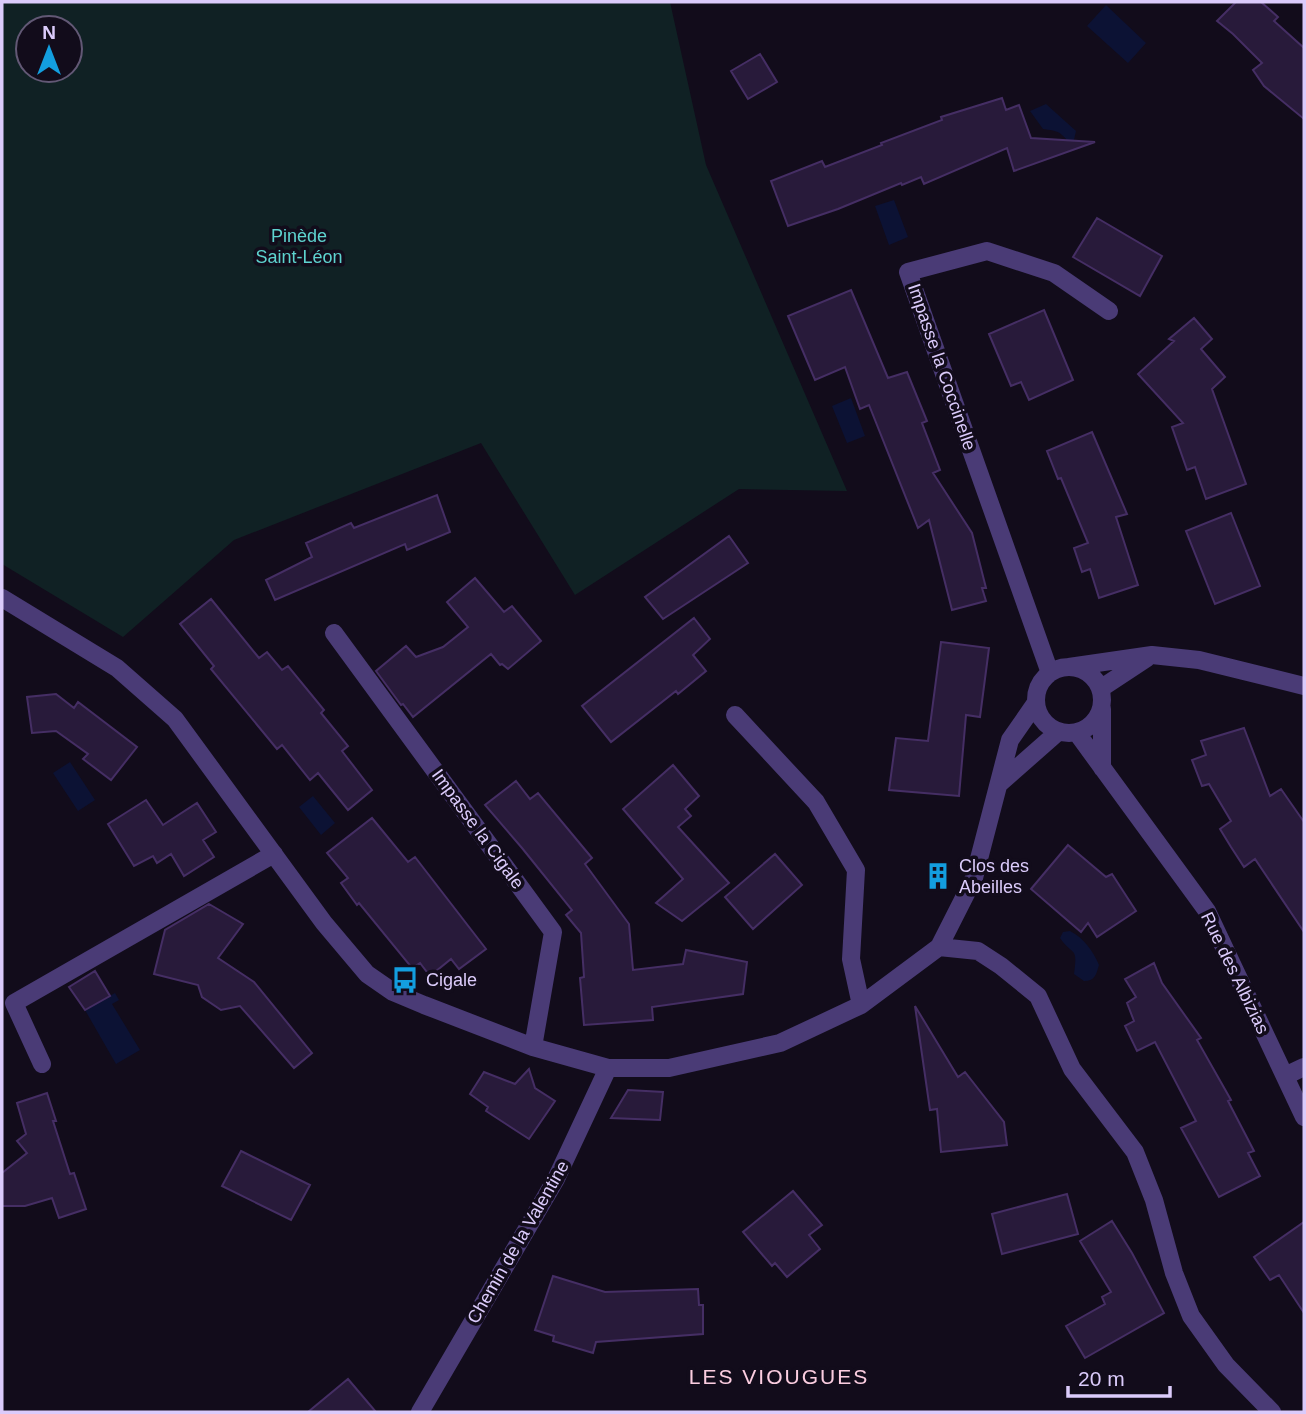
<svg xmlns="http://www.w3.org/2000/svg" width="1306" height="1414" viewBox="0 0 1306 1414" font-family="Helvetica,sans-serif">
	<style>
		.green { fill: #102124; fill-rule: evenodd }
		.water { fill: #0c1234 }
		.building { fill: #281a3a; stroke: #452e64; stroke-width: 2 }
		.lines { fill: none; stroke-linecap: round; stroke-linejoin: round }
		.street { stroke: #4a3b76; stroke-width: 18 }
		.labels { text-anchor: middle; dominant-baseline: central; stroke-width: 7; stroke-linejoin: round; paint-order: stroke }
		.park-label { font-size: 18px; fill: #5ed3cf; stroke: #120c1b }
		.street-label { font-size: 18px; fill: #dbcbfb; stroke: #120c1b }
		.poi-label { font-size: 18px; fill: #dbcbfb; stroke: #120c1b; text-anchor: start }
		.quarter-label { font-size: 21px; letter-spacing: 2px; fill: #fbcde0; stroke: #120c1b }
	</style>
	<rect width="100%" height="100%" fill="#120c1b"/>
	<path class="green" d="M 2,2 L 670,2 L 706,165 L 847,491 L 739,489 L 575,595 L 481,443 L 234,540 L 123,637 L 2,564 ZM 28,28 L 70,28 L 70,70 L 28,70 Z"/>
	<path class="water" d="M 1106,5 L 1146,43 L 1128,63 L 1087,26 Z
		M 1046,104 L 1076,131 L 1073,144 C 1067,142 1067,139 1062,135 C 1057,130 1049,130 1043,129 L 1030,111 Z
		M 894,200 L 908,237 L 889,245 L 875,206 Z
		M 851,398 L 865,436 L 847,443 L 832,406 Z
		M 70,762 L 95,800 L 78,811 L 53,773 Z
		M 313,796 L 335,823 L 321,835 L 299,807 Z
		M 1070,931 C 1084,938 1093,951 1099,965 C 1096,975 1095,981 1084,981 L 1074,974 C 1078,945 1073,957 1060,938 L 1063,932 Z
		M 115,993 L 119,1000 L 112,1004 L 140,1050 L 116,1064 L 85,1010 Z"/>
	<path class="building" d="M 1236,2 L 1261,2 L 1278,17 L 1274,21 L 1304,48 L 1304,119 L 1264,86 L 1253,70 L 1262,63 L 1233,34 L 1217,21 Z
		M 760,54 L 777,82 L 748,99 L 731,71 Z
		M 1002,98 L 1006,110 L 1019,105 L 1031,138 L 1095,142 L 1014,171 L 1007,148 L 924,184 L 921,177 L 902,185 L 901,183 L 838,209 L 788,226 L 771,181 L 822,161 L 825,167 L 882,145 L 881,143 L 942,120 L 941,117 Z
		M 1097,218 L 1162,256 L 1140,296 L 1073,257 Z
		M 851,290 L 888,378 L 907,372 L 927,421 L 922,423 L 940,470 L 933,473 L 972,533 L 986,588 L 982,588 L 986,601 L 952,610 L 929,520 L 918,528 L 869,405 L 860,409 L 845,367 L 815,380 L 788,316 Z
		M 1044,310 L 1073,380 L 1029,400 L 1021,382 L 1011,386 L 989,334 Z
		M 1194,318 L 1212,339 L 1201,349 L 1225,377 L 1212,389 L 1246,484 L 1206,499 L 1195,467 L 1187,470 L 1172,427 L 1183,423 L 1138,374 L 1174,341 L 1169,339 Z
		M 1092,432 L 1127,514 L 1116,517 L 1138,585 L 1099,598 L 1090,569 L 1082,572 L 1074,548 L 1088,543 L 1061,478 L 1058,479 L 1047,451 Z
		M 437,495 L 450,532 L 407,550 L 405,544 L 275,600 L 266,580 L 312,557 L 306,543 L 351,523 L 354,528 Z
		M 1231,513 L 1260,586 L 1215,604 L 1186,531 Z
		M 729,536 L 748,563 L 663,619 L 645,597 Z
		M 475,578 L 504,612 L 512,606 L 541,641 L 508,669 L 502,664 L 500,665 L 491,654 L 413,717 L 403,704 L 401,705 L 376,671 L 406,646 L 416,657 L 443,647 L 468,627 L 447,602 Z
		M 211,599 L 259,658 L 267,652 L 282,670 L 288,666 L 324,710 L 321,713 L 348,746 L 342,751 L 372,790 L 348,810 L 318,773 L 310,780 L 282,745 L 277,749 L 211,669 L 214,666 L 180,624 Z
		M 694,618 L 710,639 L 693,655 L 706,671 L 678,694 L 676,691 L 611,742 L 582,706 Z
		M 941,642 L 989,648 L 980,717 L 966,715 L 959,796 L 889,790 L 896,738 L 928,741 Z
		M 56,694 L 74,708 L 78,702 L 137,747 L 111,780 L 83,759 L 88,754 L 56,731 L 32,733 L 27,697 Z
		M 1244,728 L 1270,796 L 1281,789 L 1304,822 L 1304,932 L 1255,859 L 1244,867 L 1231,847 L 1220,829 L 1231,821 L 1209,784 L 1202,786 L 1192,760 L 1206,755 L 1201,741 Z
		M 673,765 L 699,796 L 685,809 L 691,816 L 678,827 L 729,883 L 682,921 L 656,903 L 683,879 L 623,809 Z
		M 516,781 L 530,799 L 538,793 L 592,858 L 585,864 L 629,924 L 633,970 L 683,964 L 686,950 L 747,962 L 743,994 L 652,1007 L 653,1020 L 584,1025 L 580,978 L 584,977 L 581,933 L 566,915 L 572,910 L 522,848 L 485,805 Z
		M 146,800 L 163,825 L 197,803 L 216,832 L 203,840 L 214,857 L 184,876 L 171,854 L 157,863 L 153,856 L 134,866 L 108,824 Z
		M 372,818 L 408,862 L 415,857 L 486,949 L 459,969 L 451,959 L 430,976 L 420,963 L 412,968 L 359,903 L 357,905 L 341,883 L 348,878 L 327,853 Z
		M 1068,845 L 1106,877 L 1112,874 L 1136,911 L 1097,937 L 1088,923 L 1081,932 L 1031,889 Z
		M 775,854 L 802,885 L 753,929 L 725,897 Z
		M 209,904 L 243,924 L 218,958 L 254,982 L 312,1053 L 294,1068 L 240,1006 L 221,1010 L 202,997 L 198,985 L 154,974 L 165,930 Z
		M 1154,963 L 1162,983 L 1201,1038 L 1197,1040 L 1231,1100 L 1228,1101 L 1254,1151 L 1248,1153 L 1260,1176 L 1219,1197 L 1181,1128 L 1196,1121 L 1155,1042 L 1137,1051 L 1125,1026 L 1134,1021 L 1127,1003 L 1136,997 L 1125,979 Z
		M 95,971 L 110,996 L 85,1010 L 69,987 Z
		M 915,1006 L 958,1077 L 965,1072 L 1004,1122 L 1007,1145 L 941,1152 L 937,1109 L 930,1110 Z
		M 529,1069 L 535,1088 L 555,1101 L 529,1139 L 486,1111 L 488,1107 L 470,1094 L 484,1072 L 515,1084 Z
		M 628,1090 L 663,1092 L 660,1120 L 611,1118 Z
		M 47,1093 L 56,1121 L 53,1121 L 70,1174 L 74,1173 L 86,1209 L 59,1218 L 52,1198 L 25,1206 L 2,1206 L 2,1173 L 27,1153 L 17,1141 L 26,1134 L 17,1103 Z
		M 241,1151 L 310,1185 L 291,1220 L 222,1186 Z
		M 793,1191 L 822,1225 L 809,1235 L 820,1249 L 787,1277 L 775,1263 L 772,1266 L 743,1232 Z
		M 1067,1194 L 1078,1234 L 1002,1254 L 992,1214 Z
		M 1112,1221 L 1132,1253 L 1164,1313 L 1085,1358 L 1066,1326 L 1105,1304 L 1102,1297 L 1111,1292 L 1080,1241 Z
		M 1304,1222 L 1304,1313 L 1279,1275 L 1270,1280 L 1254,1257 Z
		M 553,1276 L 605,1292 L 698,1289 L 699,1305 L 703,1305 L 703,1334 L 596,1342 L 593,1353 L 553,1341 L 554,1336 L 535,1330 Z
		M 348,1379 L 376,1412 L 308,1412 Z"/>
	<g class="lines">
		<path class="street" d="M 2,598 L 117,668 L 175,719 L 324,923 L 367,974 L 393,992 L 424,1005 L 533,1047 L 608,1068 L 669,1068 L 780,1043 L 861,1005 L 939,947 L 974,878 L 1010,740 L 1035,704
			M 334,633 L 553,932 L 533,1047
			M1036 700a33 33 0 1 1 66 0a33 33 0 1 1-66 0Z
			M 1069,667 L 1152,655 L 1199,660 L 1304,686
			M 1050,673 L 908,272 L 987,251 L 1054,273 L 1109,311
			M 1100,689 L 1147,658
			M 1102,709 L 1102,768
			M 735,715 L 816,802 L 856,870 L 851,959 L 861,1005
			M 1077,733 L 1207,911 L 1304,1117
			M 999,784 L 1058,732
			M 939,947 L 978,951 L 1001,966 L 1038,996 L 1072,1069 L 1135,1152 L 1154,1200 L 1174,1273 L 1191,1316 L 1226,1365 L 1272,1412
			M 42,1064 L 14,1003 L 274,854
			M 1285,1076 L 1304,1067
			M 420,1412 L 556,1179 L 608,1068"/>
	</g>
	<defs>
		<symbol id="building-bare" viewBox="-9 -9 18 18"><path d="M-4-6H4V6H1V3H-1V6H-4ZM-2.5-4.3h1.7v1.8h-1.7ZM.8-4.3h1.7v1.8H.8ZM-2.5-1h1.7V.8h-1.7ZM.8-1h1.7V.8H.8Z" fill="#139edf" stroke="#120c1b" stroke-width="2.5" paint-order="stroke"/></symbol>
		<symbol id="bus-bare" viewBox="-9 -9 18 18"><path d="M-5-6H5V4H4V6H2V4H-2V6H-4V4H-5ZM-3.5-4V0h7V-4ZM-3.5 1.2v1.5H-2V1.2ZM2 1.2v1.5H3.5V1.2Z" fill="#139edf" stroke="#120c1b" stroke-width="2.5" paint-order="stroke"/></symbol>
	</defs>
	<g fill-rule="evenodd">
		<use href="#building-bare" x="919" y="857" width="38" height="38"/>
		<use href="#bus-bare" x="386" y="961" width="38" height="38"/>
	</g>
	<g class="labels">
		<g class="park-label">
			<text x="299" y="236">Pinède<tspan x="299" dy="21">Saint-Léon</tspan></text>
		</g>
		<g class="street-label">
			<text transform="translate(942 367) rotate(71)">Impasse la Coccinelle</text>
			<text transform="translate(478 829) rotate(54)">Impasse la Cigale</text>
			<text transform="translate(1235 973) rotate(64)">Rue des Albizias</text>
			<text transform="translate(518 1242) rotate(-60)">Chemin de la Valentine</text>
		</g>
		<g class="poi-label">
			<text x="959" y="866">Clos des<tspan x="959" dy="21">Abeilles</tspan></text>
			<text x="426" y="980">Cigale</text>
		</g>
		<g class="quarter-label">
			<text x="779" y="1376">LES VIOUGUES</text>
		</g>
	</g>
	<rect width="1306" height="1414" fill="none" stroke="#dbcbfb" stroke-width="7"/>
	<g transform="translate(49 49)"><circle r="33" fill="#120c1b" stroke="#625875" stroke-width="2"/>
	<path d="M0-5L12 26L0 18L-12 26Z" fill="#139edf"/>
	<text y="-10" font-size="19" font-weight="bold" text-anchor="middle" fill="#dbcbfb">N</text>
	</g>
	<path d="M1068 1386v10h102v-10" fill="none" stroke="#dbcbfb" stroke-width="3.5"/>
	<text x="1078" y="1386" font-size="21" fill="#dbcbfb" stroke="#120c1b" stroke-width="5" paint-order="stroke">20 m</text>
</svg>
